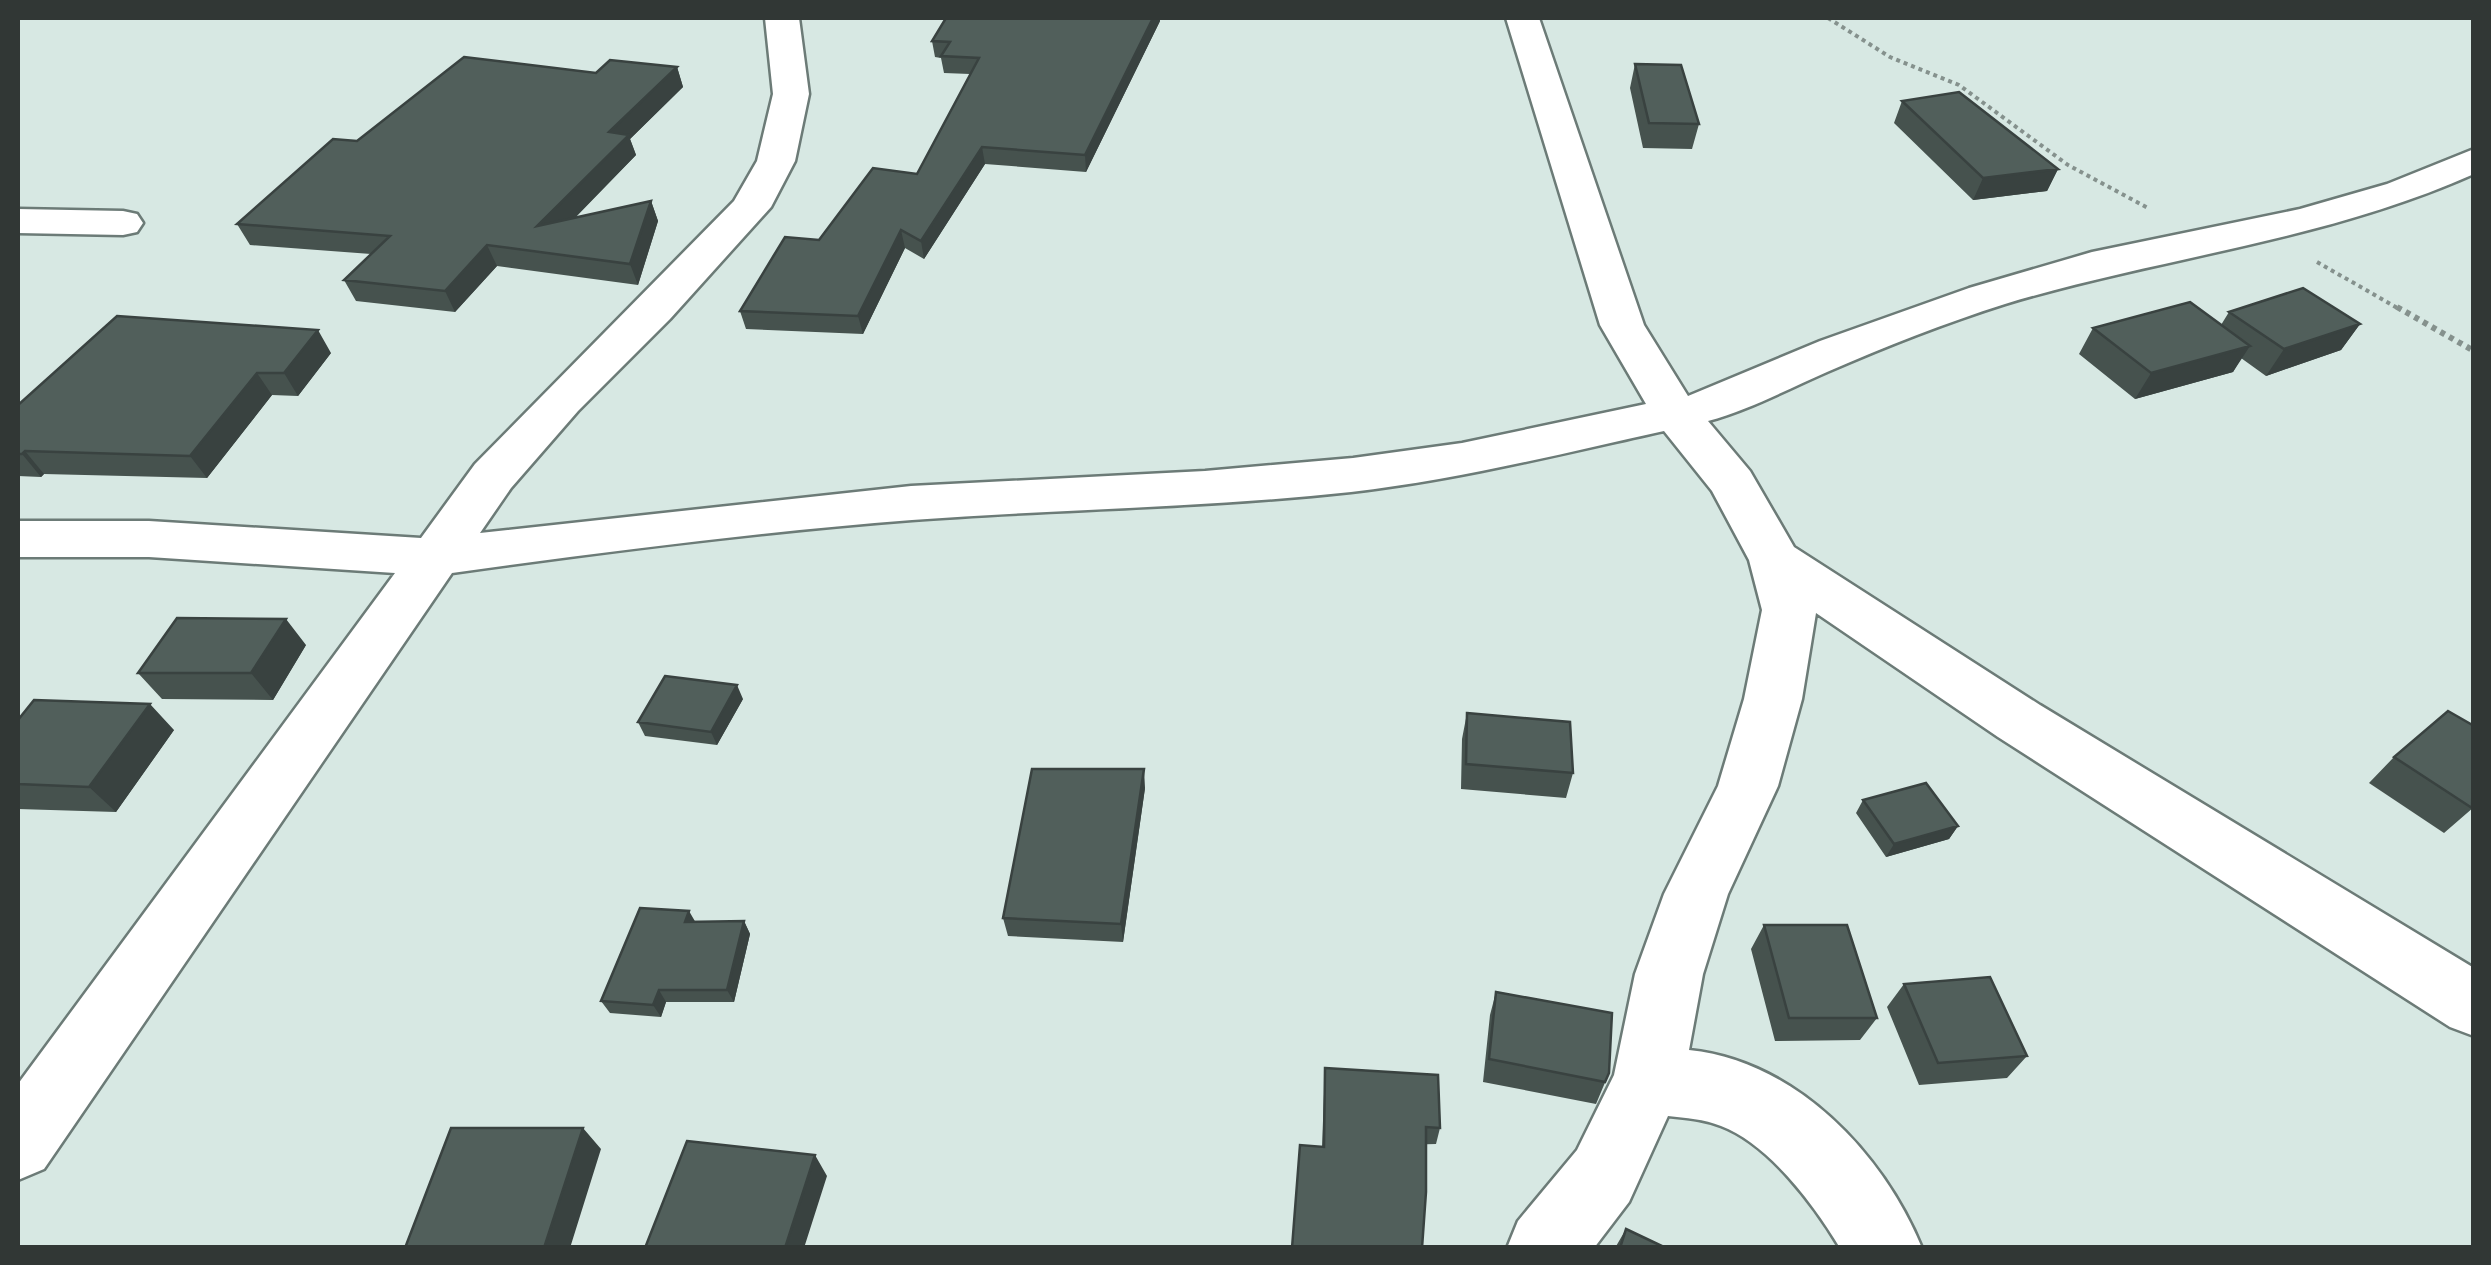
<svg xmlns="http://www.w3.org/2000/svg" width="2491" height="1265" viewBox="0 0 2491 1265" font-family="'Source Sans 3',sans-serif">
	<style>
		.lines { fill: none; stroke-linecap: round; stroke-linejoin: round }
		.minor-casing { stroke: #6c7b77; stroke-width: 5 }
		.path-far1 { stroke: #85918d; stroke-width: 4; stroke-dasharray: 4 4; stroke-linecap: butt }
		.path { stroke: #85918d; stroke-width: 6; stroke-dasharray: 5 5; stroke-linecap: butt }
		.minor { fill: #fff; fill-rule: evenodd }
		.wall { fill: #46524e }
		.shaded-wall { fill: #394240 }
		.building { fill: #515f5b; stroke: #394240; stroke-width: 2.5 }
	</style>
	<rect width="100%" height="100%" fill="#d7e8e3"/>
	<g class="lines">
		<defs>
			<path id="minor" d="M 765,18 L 799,18 L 809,94 L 795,161 L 771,207 L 670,319 L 578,411 L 511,488 L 480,533 L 911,486 L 1205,471 L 1353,458 L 1462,443 L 1646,404 L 1600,325 L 1506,18 L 1539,18 L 1644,325 L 1688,396 L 1820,341 L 1969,288 L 2092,252 L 2300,209 L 2387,184 L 2474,149 L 2474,174 C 2324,241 2161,257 2005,304 C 1945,323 1884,347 1827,372 C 1788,389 1749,410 1708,421 L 1750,471 L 1794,547 L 2040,705 L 2474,968 L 2474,1036 L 2450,1027 L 1998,737 L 1816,613 L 1802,699 L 1778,786 L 1728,894 L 1703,974 L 1689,1050 C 1796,1061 1883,1153 1922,1248 L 1840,1248 C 1815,1206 1769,1144 1721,1126 C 1704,1119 1686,1118 1668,1116 L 1629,1202 L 1594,1248 L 1507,1248 L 1518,1221 L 1577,1150 L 1614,1075 L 1635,974 L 1664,894 L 1718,786 L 1744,699 L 1762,610 L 1749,560 L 1712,491 L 1664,431 C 1560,454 1457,480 1351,492 C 1205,508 1058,509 912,520 C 758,532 604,552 452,573 L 44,1169 L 18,1180 L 18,1084 L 395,573 L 149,557 L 18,557 L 18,521 L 149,521 L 421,538 L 475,464 L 734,201 L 757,161 L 773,94 Z
				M 18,209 L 123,211 L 137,214 L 143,223 L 137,232 L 123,235 L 18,233 Z"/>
		</defs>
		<use href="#minor" class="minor-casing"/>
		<path class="path-far1" d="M 1828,18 L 1890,57 L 1959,85 L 2068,165 L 2148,208
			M 2317,262 L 2401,310"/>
		<path class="path" d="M 2397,307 L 2474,351"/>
		<use href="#minor" class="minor"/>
	</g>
	<path class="wall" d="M 1160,21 L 1086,172 L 985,164 L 924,259 L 905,248 L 863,334 L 746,329 L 740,311 L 819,240 L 917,174 L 970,74 L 944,73 L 941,58 L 935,57 L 932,41 Z
		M 1635,64 L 1699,124 L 1692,149 L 1643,148 L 1630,88 Z
		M 677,67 L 683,87 L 630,139 L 636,155 L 575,218 L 651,201 L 658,221 L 638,285 L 497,266 L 455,312 L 356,301 L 344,280 L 371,254 L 250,245 L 237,224 L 357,141 L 596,73 Z
		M 1902,101 L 2058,169 L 2047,191 L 1973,200 L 1894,123 Z
		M 2229,312 L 2360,324 L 2341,350 L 2266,376 L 2241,358 L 2233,372 L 2135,399 L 2079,354 L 2093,328 L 2221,325 Z
		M 331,353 L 298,396 L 272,395 L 207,478 L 44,474 L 41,477 L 18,476 L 18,405 Z
		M 306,645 L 273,700 L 162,699 L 138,673 Z
		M 743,699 L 717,745 L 645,736 L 638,722 Z
		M 1467,713 L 1573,773 L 1566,798 L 1461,789 L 1462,739 Z
		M 18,720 L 174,730 L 116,812 L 18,809 Z
		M 2394,757 L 2474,807 L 2444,833 L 2369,783 Z
		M 1145,788 L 1123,942 L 1008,936 L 1003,918 Z
		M 1863,800 L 1958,826 L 1949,839 L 1886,857 L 1856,813 Z
		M 744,921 L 750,934 L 734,1002 L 666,1002 L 661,1017 L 610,1013 L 601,1001 L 695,922 Z
		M 1764,925 L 1877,1018 L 1860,1040 L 1775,1041 L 1751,949 Z
		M 1904,984 L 2027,1056 L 2007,1078 L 1919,1085 L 1887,1007 Z
		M 1496,992 L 1609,1073 L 1596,1104 L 1483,1082 L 1490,1015 Z
		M 1325,1068 L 1440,1128 L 1436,1144 L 1322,1147 Z
		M 1626,1229 L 1666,1248 L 1615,1248 Z"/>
	<path class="shaded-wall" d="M 1153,18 L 1160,18 L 1160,21 L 1086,172 L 1085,155 Z
		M 677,67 L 683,87 L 630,139 L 636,155 L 546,247 L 537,226 L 609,132 Z
		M 982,147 L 985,164 L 924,259 L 921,241 Z
		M 2058,169 L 2047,191 L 1973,200 L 1983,178 Z
		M 651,201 L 658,221 L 638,285 L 630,264 Z
		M 901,230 L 905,248 L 863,334 L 858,316 Z
		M 487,245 L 497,266 L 455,312 L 445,291 Z
		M 2360,324 L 2341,350 L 2266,376 L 2284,349 Z
		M 318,330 L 331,353 L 298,396 L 284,373 Z
		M 2250,346 L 2233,372 L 2135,399 L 2151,373 Z
		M 257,373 L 272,395 L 207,478 L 190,456 Z
		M 25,451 L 44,474 L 41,477 L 22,454 Z
		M 286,619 L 306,645 L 273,700 L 251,673 Z
		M 737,685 L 743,699 L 717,745 L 711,732 Z
		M 150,704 L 174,730 L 116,812 L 89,787 Z
		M 1144,769 L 1145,788 L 1123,942 L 1121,924 Z
		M 1958,826 L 1949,839 L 1886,857 L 1894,844 Z
		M 689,911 L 696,923 L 685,922 Z
		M 744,921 L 750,934 L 734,1002 L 727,990 Z
		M 659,990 L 666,1002 L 661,1017 L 653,1005 Z
		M 583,1128 L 601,1149 L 570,1248 L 544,1248 Z
		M 815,1155 L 827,1176 L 804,1248 L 785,1248 Z"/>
	<path class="building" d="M 946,18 L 1153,18 L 1085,155 L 982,147 L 921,241 L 901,230 L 858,316 L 740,311 L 785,237 L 819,240 L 873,168 L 917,174 L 979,58 L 941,56 L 950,42 L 932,41 Z
		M 464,57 L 596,73 L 610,60 L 677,67 L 609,132 L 629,135 L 537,226 L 651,201 L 630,264 L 487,245 L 445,291 L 344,280 L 390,236 L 237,224 L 333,139 L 357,141 Z
		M 1635,64 L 1681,65 L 1699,124 L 1649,123 Z
		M 1959,92 L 2058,169 L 1983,178 L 1902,101 Z
		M 2303,288 L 2360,324 L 2284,349 L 2229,312 Z
		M 2190,302 L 2250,346 L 2151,373 L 2093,328 Z
		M 117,316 L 318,330 L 284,373 L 257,373 L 190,456 L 25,451 L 22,454 L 18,454 L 18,405 Z
		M 177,618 L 286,619 L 251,673 L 138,673 Z
		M 665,676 L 737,685 L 711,732 L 638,722 Z
		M 34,700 L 150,704 L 89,787 L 18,784 L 18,720 Z
		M 2448,711 L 2474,726 L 2472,808 L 2394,757 Z
		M 1467,713 L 1570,722 L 1573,773 L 1466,764 Z
		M 1032,769 L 1144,769 L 1121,924 L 1003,918 Z
		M 1926,783 L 1958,826 L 1894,844 L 1863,800 Z
		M 640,908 L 689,911 L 685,922 L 744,921 L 727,990 L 659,990 L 653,1005 L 601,1001 Z
		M 1764,925 L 1847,925 L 1877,1018 L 1789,1018 Z
		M 1990,977 L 2027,1056 L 1938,1063 L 1904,984 Z
		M 1496,992 L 1612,1013 L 1609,1073 L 1605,1082 L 1489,1059 Z
		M 1325,1068 L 1438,1075 L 1440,1128 L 1426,1127 L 1426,1192 L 1422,1248 L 1292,1248 L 1300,1145 L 1324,1147 Z
		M 451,1128 L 583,1128 L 544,1248 L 405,1248 Z
		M 687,1141 L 815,1155 L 785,1248 L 645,1248 Z
		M 1626,1229 L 1666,1248 L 1620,1248 Z"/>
	<rect width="2491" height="1265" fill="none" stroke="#313735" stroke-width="40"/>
</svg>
